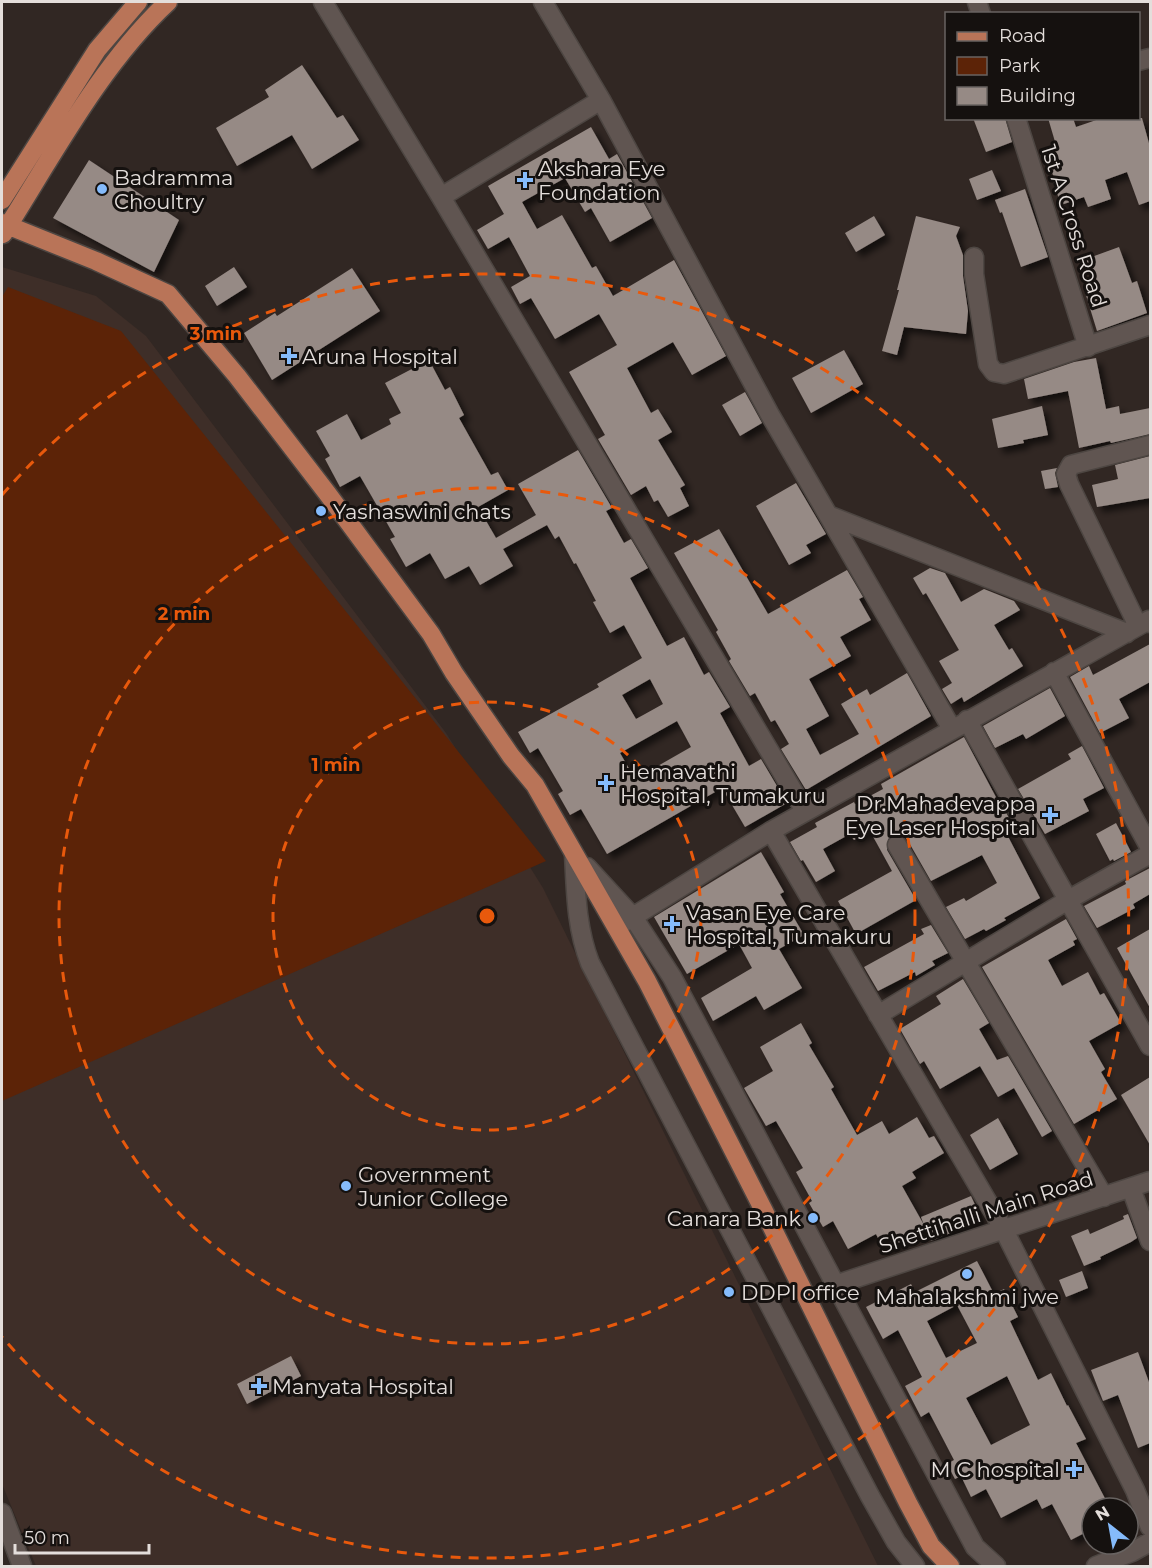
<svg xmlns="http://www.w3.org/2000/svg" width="1152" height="1568" viewBox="0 0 1152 1568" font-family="Montserrat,sans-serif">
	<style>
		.built { fill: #3e2e28 }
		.green { fill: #5c2307 }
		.building { fill: #968a85; fill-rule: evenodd; filter: url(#shadow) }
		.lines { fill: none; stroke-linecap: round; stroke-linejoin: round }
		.minor-casing { stroke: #4d4642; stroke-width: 21 }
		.major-casing { stroke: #4d4642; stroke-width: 21 }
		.minor { stroke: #605551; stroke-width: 18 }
		.major { stroke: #b97458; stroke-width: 18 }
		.ring { fill: none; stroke: #e8590c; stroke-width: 3; stroke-dasharray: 10 8 }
		.poi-dot { fill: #85bbfb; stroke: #15110f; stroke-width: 2 }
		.labels { text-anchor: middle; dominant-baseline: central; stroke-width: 6; stroke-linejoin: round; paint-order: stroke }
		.poi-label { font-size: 21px; fill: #e4dedb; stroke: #15110f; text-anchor: start }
		.street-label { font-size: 21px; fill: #e4dedb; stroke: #15110f }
		.centre { fill: #e8590c; stroke: #15110f; stroke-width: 3 }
		.ring-label { font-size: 18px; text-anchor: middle; font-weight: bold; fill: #e8590c; stroke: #15110f; stroke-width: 6; stroke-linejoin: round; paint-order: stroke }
	</style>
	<defs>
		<filter id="shadow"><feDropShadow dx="5.5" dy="5.5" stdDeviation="3" flood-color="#0009"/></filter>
	</defs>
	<rect width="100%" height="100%" fill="#312723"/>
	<path class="built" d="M 2,267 L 96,296 L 146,336 L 446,733 L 543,888 L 878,1566 L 36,1566 L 2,1484 Z"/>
	<path class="green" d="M 8,287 L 121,331 L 546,861 L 2,1101 L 2,297 Z"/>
	<path class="building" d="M 302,65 L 337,118 L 343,115 L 359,140 L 312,169 L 292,135 L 237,166 L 216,128 L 269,97 L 265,90 Z
		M 973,118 L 1005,118 L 1012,142 L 986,152 Z
		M 1048,118 L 1073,118 L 1076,127 L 1102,118 L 1142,118 L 1150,147 L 1150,201 L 1139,205 L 1127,172 L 1105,180 L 1111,199 L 1088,207 L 1084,197 L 1061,205 L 1053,181 L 1055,180 L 1043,150 L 1056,145 Z
		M 591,127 L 609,159 L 617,154 L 652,218 L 610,242 L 591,208 L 585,212 L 565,178 L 522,202 L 537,229 L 562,215 L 592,268 L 596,266 L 613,296 L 674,260 L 726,356 L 692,375 L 673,342 L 627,368 L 651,413 L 658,409 L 672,432 L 658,440 L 685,485 L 680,488 L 689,506 L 668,517 L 658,500 L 654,502 L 646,486 L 631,495 L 598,439 L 605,435 L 569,372 L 617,345 L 599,314 L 555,339 L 531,298 L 520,304 L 511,287 L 530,276 L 509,237 L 488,249 L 477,230 L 504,214 L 488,186 Z
		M 89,160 L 179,220 L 154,272 L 53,218 Z
		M 992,170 L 1001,191 L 977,200 L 969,179 Z
		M 1025,189 L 1048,257 L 1021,267 L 1002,212 L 1000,213 L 995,200 Z
		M 874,216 L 885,235 L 856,252 L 845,233 Z
		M 916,216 L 960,227 L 956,236 L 963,255 L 963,276 L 968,311 L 966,334 L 904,327 L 897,355 L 882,351 L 899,290 L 897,290 Z
		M 1119,247 L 1132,283 L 1137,281 L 1147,313 L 1097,331 L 1085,292 L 1097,289 L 1086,259 Z
		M 234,267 L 247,287 L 217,306 L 205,286 Z
		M 352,268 L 380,311 L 272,380 L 244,333 L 275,313 L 277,316 Z
		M 844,350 L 863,384 L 811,413 L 792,378 Z
		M 1096,358 L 1106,409 L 1119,406 L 1120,414 L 1150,408 L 1150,434 L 1111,443 L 1110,441 L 1079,448 L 1068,391 L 1028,399 L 1024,379 L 1074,362 Z
		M 429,360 L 445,390 L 450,387 L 464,415 L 459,418 L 491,475 L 498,472 L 508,490 L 478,507 L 496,538 L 536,515 L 518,484 L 578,450 L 612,508 L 606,511 L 624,543 L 631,539 L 648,568 L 630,578 L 667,646 L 684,637 L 704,675 L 709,672 L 730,707 L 720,713 L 749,766 L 761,759 L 787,803 L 745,827 L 722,788 L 607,854 L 581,809 L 570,815 L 558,794 L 563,791 L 538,748 L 530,753 L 518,732 L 599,687 L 597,684 L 642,658 L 624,625 L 610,633 L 593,602 L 596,601 L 576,563 L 574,564 L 559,536 L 555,539 L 547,525 L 503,549 L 513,566 L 480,585 L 469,566 L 445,579 L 430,553 L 406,567 L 390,539 L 395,537 L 360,476 L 340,487 L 325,459 L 330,456 L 316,431 L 347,414 L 361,440 L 391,424 L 389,419 L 401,413 L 385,383 ZM 650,679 L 663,704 L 636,719 L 622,695 ZM 677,721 L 691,747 L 635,779 L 620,753 Z
		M 745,392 L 762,423 L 740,436 L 722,405 Z
		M 1042,406 L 1048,435 L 1023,440 L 1024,443 L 998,448 L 992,419 Z
		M 1150,456 L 1150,498 L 1097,507 L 1092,485 L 1118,479 L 1115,465 Z
		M 1057,468 L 1055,473 L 1058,487 L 1045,489 L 1041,471 Z
		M 796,483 L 826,534 L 806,545 L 811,553 L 789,565 L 756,506 Z
		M 719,529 L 768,614 L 847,570 L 863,597 L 859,599 L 871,620 L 840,637 L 851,656 L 809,679 L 829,716 L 806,729 L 820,755 L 859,734 L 841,704 L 867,689 L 870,695 L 907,673 L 931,716 L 806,790 L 781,749 L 789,744 L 775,720 L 771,722 L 755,693 L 750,696 L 729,661 L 731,659 L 716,632 L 718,630 L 674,553 Z
		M 930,568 L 945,573 L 961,602 L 984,589 L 1014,601 L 1020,610 L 994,625 L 1009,650 L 1012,648 L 1023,666 L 964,702 L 962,697 L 951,704 L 942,689 L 952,683 L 939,661 L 959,650 L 926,593 L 923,595 L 913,578 Z
		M 1150,644 L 1150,682 L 1119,699 L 1129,718 L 1100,733 L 1070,677 L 1089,666 L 1093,675 Z
		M 1050,688 L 1065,716 L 1026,739 L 1023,734 L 995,748 L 983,726 Z
		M 964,737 L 998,801 L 999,800 L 1009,818 L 1001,823 L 1040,898 L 1004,918 L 1006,920 L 986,931 L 984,929 L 965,939 L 946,907 L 964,898 L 966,901 L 997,883 L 982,855 L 931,881 L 907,839 L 902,835 L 896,834 L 888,839 L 887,850 L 916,900 L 856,934 L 838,901 L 892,871 L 870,831 L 854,840 L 850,834 L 823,849 L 835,871 L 816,882 L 803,860 L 801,861 L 790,842 L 817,827 L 815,823 L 854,802 L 855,804 L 883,789 L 881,784 Z
		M 1082,746 L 1104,788 L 1083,799 L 1089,811 L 1045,834 L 1018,789 L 1071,759 L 1068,754 Z
		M 1116,823 L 1131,852 L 1114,861 L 1113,859 L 1110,861 L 1096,834 Z
		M 761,852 L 784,892 L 780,894 L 804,935 L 779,949 L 802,988 L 764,1010 L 756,996 L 713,1021 L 701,998 L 752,968 L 739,944 L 687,974 L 654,917 Z
		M 1150,868 L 1150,894 L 1133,904 L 1135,908 L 1097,928 L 1084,906 L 1126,884 L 1125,881 Z
		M 1066,919 L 1077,939 L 1073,941 L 1075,945 L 1048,960 L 1062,986 L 1088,972 L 1100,995 L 1104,993 L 1121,1023 L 1089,1041 L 1105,1069 L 1101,1072 L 1117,1099 L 1074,1124 L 982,967 Z
		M 931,925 L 948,953 L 932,961 L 935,965 L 916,976 L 915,972 L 878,991 L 864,967 L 924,934 L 921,929 Z
		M 1150,929 L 1150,1008 L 1117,948 Z
		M 963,979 L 989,1023 L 979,1029 L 997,1060 L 1008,1056 L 1052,1131 L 1042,1137 L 1014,1088 L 998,1097 L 980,1066 L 940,1089 L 924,1061 L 920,1064 L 900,1029 L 941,1004 L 936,996 Z
		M 801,1023 L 812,1043 L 809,1045 L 834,1087 L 831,1089 L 857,1135 L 882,1121 L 889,1134 L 917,1117 L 929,1138 L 934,1136 L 944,1153 L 912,1172 L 916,1178 L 902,1186 L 924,1225 L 921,1217 L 971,1196 L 982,1220 L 931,1241 L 926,1229 L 884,1250 L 876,1234 L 848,1249 L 833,1221 L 823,1227 L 809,1203 L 812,1201 L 796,1172 L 803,1168 L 776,1121 L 766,1126 L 744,1088 L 773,1071 L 760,1047 Z
		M 1150,1077 L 1150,1145 L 1121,1095 Z
		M 998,1118 L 1018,1154 L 990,1170 L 970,1135 Z
		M 1128,1214 L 1137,1238 L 1131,1242 L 1100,1257 L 1101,1259 L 1084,1266 L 1071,1236 L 1088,1229 L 1090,1234 L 1124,1219 L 1123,1216 Z
		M 977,1261 L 994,1294 L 1004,1289 L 1018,1317 L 1010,1321 L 1038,1380 L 1051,1373 L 1067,1406 L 1068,1405 L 1086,1439 L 1076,1443 L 1110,1508 L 1092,1508 L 1092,1529 L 1071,1540 L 1052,1504 L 1042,1509 L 1037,1499 L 1001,1518 L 986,1489 L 971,1497 L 961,1476 L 955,1479 L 947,1464 L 954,1460 L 929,1412 L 921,1417 L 905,1386 L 922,1377 L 898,1330 L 883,1339 L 866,1307 L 911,1284 L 915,1292 ZM 957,1305 L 977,1343 L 946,1358 L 927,1321 ZM 1007,1376 L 1030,1425 L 991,1445 L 966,1398 Z
		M 1082,1271 L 1088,1288 L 1066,1297 L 1059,1280 Z
		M 1138,1352 L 1150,1385 L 1150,1443 L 1138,1448 L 1118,1395 L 1103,1401 L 1091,1370 Z
		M 291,1356 L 301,1376 L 247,1404 L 237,1384 Z"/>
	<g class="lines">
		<defs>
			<path id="minor" d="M 323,2 L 441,197 L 805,811
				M 543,2 L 601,100 L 769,413 L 952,729
				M 977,2 L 981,14
				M 1138,61 L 1150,58
				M 1016,118 L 1088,347
				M 441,197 L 601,100
				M 974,257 L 974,274 L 988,364 L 994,372 L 1004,374 L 1150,325
				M 828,515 L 1127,633
				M 1138,626 L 1069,484 L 1066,474 L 1071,465 L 1150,445
				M 1054,672 L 1150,848
				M 967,720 L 1150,1046
				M 771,831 L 1004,1230 L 1135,1490 L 1150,1527
				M 897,845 L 1104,1197
				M 574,854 C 576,891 576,927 590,963 L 870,1496 L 896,1542 L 915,1566
				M 587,867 L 633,917 L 672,977 L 975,1547 L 996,1566
				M 623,923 L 771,831 L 1149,620 L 1150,623
				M 878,1015 L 1068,900 L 1150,854
				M 1131,1188 L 1150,1241
				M 835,1285 L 1150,1181
				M 2,1513 L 22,1566
				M 1096,1566 L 1132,1552 L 1150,1542"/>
			<path id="major" d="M 2,200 L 97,50 L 138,2
				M 2,223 L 96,261 L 168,294 L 237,376 L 327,493 L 431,634 L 454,673 L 511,756 L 535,785 L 647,981 L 763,1209 L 908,1503 L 931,1546 L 950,1566
				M 3,234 C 52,157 101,64 168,2"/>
		</defs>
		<use href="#minor" class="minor-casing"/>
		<use href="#major" class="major-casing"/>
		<use href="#minor" class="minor"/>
		<use href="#major" class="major"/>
	</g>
	<g class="ring">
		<circle cx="487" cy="916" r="214"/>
		<circle cx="487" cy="916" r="428"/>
		<path d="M2 495A642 642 0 1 1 2 1337"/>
	</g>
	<g class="poi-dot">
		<path d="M522 171h6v6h6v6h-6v6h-6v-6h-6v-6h6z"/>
		<circle cx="102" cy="189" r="6"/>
		<path d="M286 347h6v6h6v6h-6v6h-6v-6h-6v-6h6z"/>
		<circle cx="321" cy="511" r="6"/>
		<path d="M603 774h6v6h6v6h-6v6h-6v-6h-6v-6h6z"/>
		<path d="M1047 806h6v6h6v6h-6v6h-6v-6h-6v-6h6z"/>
		<path d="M669 915h6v6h6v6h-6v6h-6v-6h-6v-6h6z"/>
		<circle cx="346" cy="1186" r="6"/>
		<circle cx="813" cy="1218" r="6"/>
		<circle cx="967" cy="1274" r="6"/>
		<circle cx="729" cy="1292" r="6"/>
		<path d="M256 1377h6v6h6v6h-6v6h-6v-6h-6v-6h6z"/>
		<path d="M1071 1460h6v6h6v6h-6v6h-6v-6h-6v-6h6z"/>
	</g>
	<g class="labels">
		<g class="poi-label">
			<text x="538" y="168">Akshara Eye<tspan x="538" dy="24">Foundation</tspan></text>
			<text x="114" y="177">Badramma<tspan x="114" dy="24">Choultry</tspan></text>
			<text x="302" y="356">Aruna Hospital</text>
			<text x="333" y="511">Yashaswini chats</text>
			<text x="620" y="771">Hemavathi<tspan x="620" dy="24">Hospital, Tumakuru</tspan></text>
			<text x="1036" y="803" text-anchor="end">Dr.Mahadevappa<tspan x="1036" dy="24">Eye Laser Hospital</tspan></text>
			<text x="686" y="912">Vasan Eye Care<tspan x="686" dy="24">Hospital, Tumakuru</tspan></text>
			<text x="358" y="1174">Government<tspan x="358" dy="24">Junior College</tspan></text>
			<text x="801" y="1218" text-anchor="end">Canara Bank</text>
			<text x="741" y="1292">DDPI office</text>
			<text x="967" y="1296" text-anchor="middle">Mahalakshmi jwe</text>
			<text x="272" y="1386">Manyata Hospital</text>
			<text x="1060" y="1469" text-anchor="end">M C hospital</text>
		</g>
		<g class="street-label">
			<text transform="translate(1074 226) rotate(72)">1st A Cross Road</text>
			<text transform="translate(986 1212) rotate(-18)">Shettihalli Main Road</text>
		</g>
	</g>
	<circle cx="487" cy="916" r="9" class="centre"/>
	<g class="ring-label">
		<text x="216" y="340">3 min</text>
		<text x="184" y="620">2 min</text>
		<text x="336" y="771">1 min</text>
	</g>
	<rect width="1152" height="1568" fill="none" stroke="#e4dedb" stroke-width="6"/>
	<rect x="945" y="12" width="195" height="108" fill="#15110f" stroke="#686361" stroke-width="1.5"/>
	<rect x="957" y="32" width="30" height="9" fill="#b97458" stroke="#686361" stroke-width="1.5"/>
	<text x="999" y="42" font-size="18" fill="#e4dedb">Road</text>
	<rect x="957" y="57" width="30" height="18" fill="#5c2307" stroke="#686361" stroke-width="1.5"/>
	<text x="999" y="72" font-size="18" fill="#e4dedb">Park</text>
	<rect x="957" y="87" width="30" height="18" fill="#968a85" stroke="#686361" stroke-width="1.5"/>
	<text x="999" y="102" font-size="18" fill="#e4dedb">Building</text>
	<g transform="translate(1110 1526) rotate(329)"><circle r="28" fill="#15110f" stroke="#686361" stroke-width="1.5"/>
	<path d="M0-4.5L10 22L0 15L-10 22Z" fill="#85bbfb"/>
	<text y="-9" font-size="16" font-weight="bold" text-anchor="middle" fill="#e4dedb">N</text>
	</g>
	<path d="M15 1544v9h134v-9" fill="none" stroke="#e4dedb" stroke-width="3"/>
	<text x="24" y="1544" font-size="18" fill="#e4dedb" stroke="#15110f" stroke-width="4.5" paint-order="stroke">50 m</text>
</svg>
